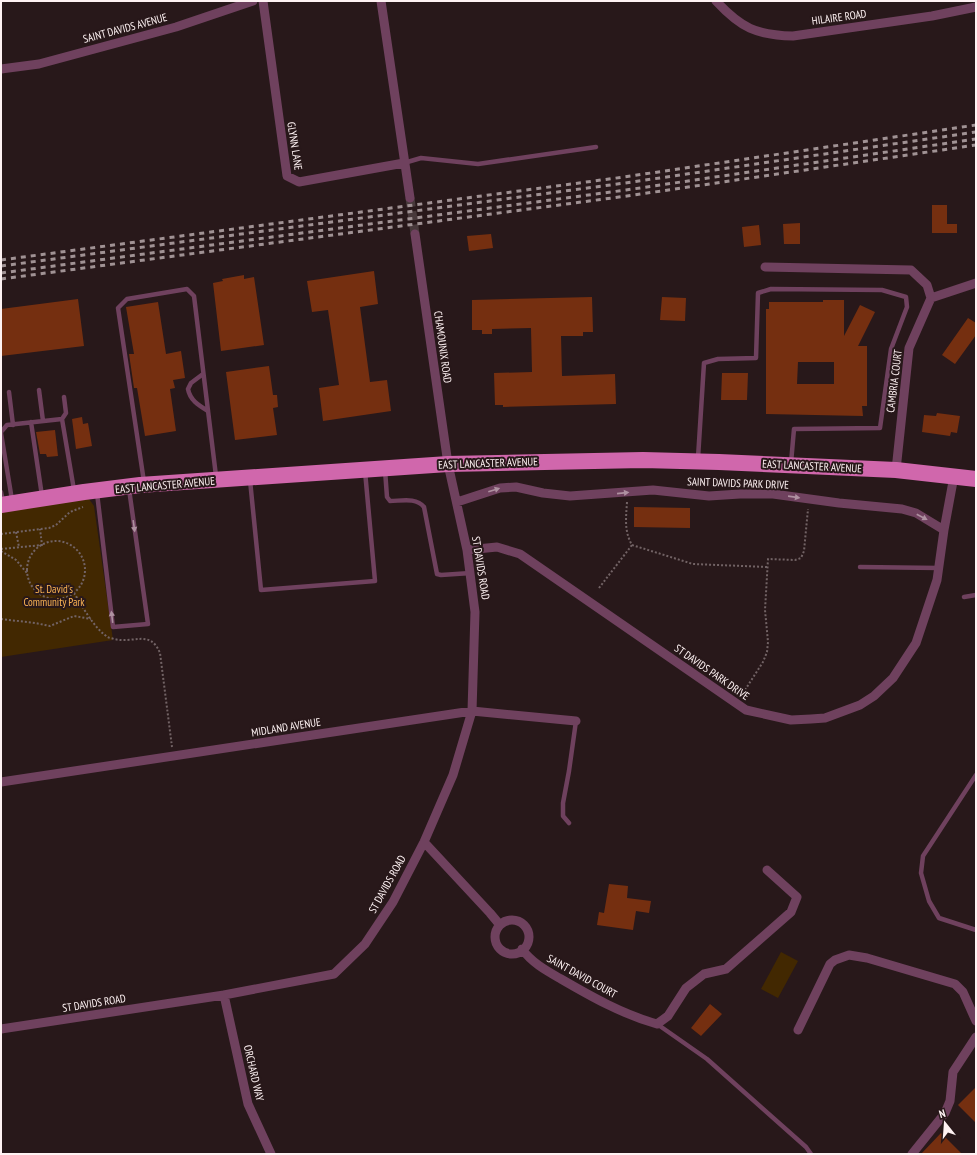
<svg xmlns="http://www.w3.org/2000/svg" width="977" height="1155" viewBox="0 0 977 1155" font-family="'PT Sans Narrow',sans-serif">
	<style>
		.green { fill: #422801 }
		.building { fill: #752f10; fill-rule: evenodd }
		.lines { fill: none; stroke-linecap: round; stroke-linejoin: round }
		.minor-tunnel { stroke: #48393b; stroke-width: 9; stroke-dasharray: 9 4.5; stroke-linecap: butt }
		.path { stroke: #726365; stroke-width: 2; stroke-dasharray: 2 2; stroke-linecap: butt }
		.service { stroke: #6f415e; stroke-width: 4.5 }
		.minor { stroke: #6f415e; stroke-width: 9 }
		.trunk { stroke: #d067ac; stroke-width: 16 }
		.rail { stroke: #a09294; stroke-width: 3; stroke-dasharray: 5 5; stroke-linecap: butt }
		.oneway { fill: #af91a1 }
		.labels { text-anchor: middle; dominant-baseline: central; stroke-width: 4; stroke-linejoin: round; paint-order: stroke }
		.street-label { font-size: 11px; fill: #fef2f3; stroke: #28181a }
		.park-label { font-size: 11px; fill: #fcb455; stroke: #28181a }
	</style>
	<rect width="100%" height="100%" fill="#28181a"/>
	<path class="green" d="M 84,492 L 94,506 L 113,640 L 1,657 L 1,506 Z
		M 781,952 L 798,961 L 778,998 L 761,989 Z"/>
	<path class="building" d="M 932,205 L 947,205 L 947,224 L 957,224 L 957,233 L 932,233 Z
		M 800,223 L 800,244 L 784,244 L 783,224 Z
		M 759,225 L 761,245 L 744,247 L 742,227 Z
		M 491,234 L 493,248 L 469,251 L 467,236 Z
		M 374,271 L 378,304 L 360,307 L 370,382 L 387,380 L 391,411 L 323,421 L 319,388 L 339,385 L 328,310 L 312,312 L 307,281 Z
		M 244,275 L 244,279 L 254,277 L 264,345 L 221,351 L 213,283 L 223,281 L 222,279 Z
		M 592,297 L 593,332 L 583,332 L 583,336 L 561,336 L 562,376 L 615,374 L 616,404 L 503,407 L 503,405 L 495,405 L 494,373 L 532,372 L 531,328 L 492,329 L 492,334 L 482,334 L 482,330 L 472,330 L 472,300 Z
		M 662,297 L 686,298 L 685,321 L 660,320 Z
		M 78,299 L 84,346 L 1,356 L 1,309 Z
		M 823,300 L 844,300 L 844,336 L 860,305 L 875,312 L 858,346 L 867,346 L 867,406 L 862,406 L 863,416 L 766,414 L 766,309 L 769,309 L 769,302 L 823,302 ZM 798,362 L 834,362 L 834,384 L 797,384 Z
		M 158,302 L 166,354 L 181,351 L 185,378 L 173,380 L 175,388 L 170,389 L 176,431 L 145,436 L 137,388 L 134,388 L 129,354 L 134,354 L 126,307 Z
		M 968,318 L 976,323 L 976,335 L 955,364 L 942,355 Z
		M 269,366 L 273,395 L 277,395 L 278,407 L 273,408 L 277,435 L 235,440 L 226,372 Z
		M 722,373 L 748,373 L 747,400 L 721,400 Z
		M 937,413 L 960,416 L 957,433 L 951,432 L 950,436 L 922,432 L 924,415 L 936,416 Z
		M 82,417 L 83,424 L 88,423 L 92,446 L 76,449 L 72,419 Z
		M 55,430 L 58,456 L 47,457 L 46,454 L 40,454 L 36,432 Z
		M 634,507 L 690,508 L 690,528 L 634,527 Z
		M 609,884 L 628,886 L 627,898 L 651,901 L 649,913 L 636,911 L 633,930 L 597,925 L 599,912 L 604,913 Z
		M 710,1004 L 722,1014 L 701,1036 L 691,1028 Z
		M 976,1087 L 976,1123 L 958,1105 Z
		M 941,1133 L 962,1154 L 921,1154 Z"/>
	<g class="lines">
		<path class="minor-tunnel" d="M 410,198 L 415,234"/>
		<path class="path" d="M 627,502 C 626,518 624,531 632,545 L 693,564 L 767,567
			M 16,532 L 19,547
			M 1,534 L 49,528 L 56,525 L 70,512 L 83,507
			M27 570a29 29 0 1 1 58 0a29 29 0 1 1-58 0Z
			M 1,549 L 42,545 L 40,529
			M 1,551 L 16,560 L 27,573
			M 599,588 L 632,545
			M 74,593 C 83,607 92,625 106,636 C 108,638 111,638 114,639 C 134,644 150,629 160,653 L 172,747
			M 1,619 L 35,623 L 50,626 L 74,616 L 91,619
			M 745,690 L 763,662 L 767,652 L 768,642 L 765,610 L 768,559 L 795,560 L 801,558 L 804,551 L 808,509"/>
		<path class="service" d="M 404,163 L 421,158 L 478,164 L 596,147
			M 203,374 L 191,383 L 188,389 C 190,400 198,405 208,411
			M 39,390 L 43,421
			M 9,392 L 13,425
			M 62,419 L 74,490
			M 31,422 L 42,496
			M 1,432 L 7,425 L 62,419 L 66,413 L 64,397
			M 1,433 L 12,500
			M 698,458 L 704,363 L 718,359 L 756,358 L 758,293 L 771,289 L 882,290 L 906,297 L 907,307 L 891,349 L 880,428 L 794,429 L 791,463
			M 385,470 L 387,497 L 390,501 C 401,501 416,497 424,507 L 437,574 L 441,575 L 471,573
			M 250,480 L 261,590 L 375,581 L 365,471
			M 144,482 L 118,308 L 127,299 L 187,289 L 194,296 L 216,476
			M 1,492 L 3,501
			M 97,493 L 113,627 L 148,624 L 129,489
			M 860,567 L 939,568
			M 964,597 L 976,595
			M 976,775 L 923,856 L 921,873 L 929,901 L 939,918 L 976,930
			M 569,823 L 563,816 L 563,803 L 569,771 L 576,721
			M 657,1024 L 707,1059 L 806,1147 L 811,1154"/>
		<path class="minor" d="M 263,1 L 287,176 L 299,182 L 404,163
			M 381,1 L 410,198
			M 716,1 C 741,28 756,35 793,36 L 932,16 L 976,7
			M 1,69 L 39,64 L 176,27 L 253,1
			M 765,267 L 911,270 L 927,285 L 931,298
			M 896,470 L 909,348 L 931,298 L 976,283
			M 457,502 L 500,488 L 516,487 L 543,493 L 570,496 L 653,490 L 709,496 L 740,494 L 773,494 L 839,503 L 902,509 L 916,513 L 944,530
			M 467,550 L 497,547 L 520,554 L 746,710 L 791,720 L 811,719 L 825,718 L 860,705 L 874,696 L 893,678 L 916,643 L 937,580 L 944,530 L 954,476
			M 1,782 L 472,711 L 576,721
			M 424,842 L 490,913 L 500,925
			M495 937a17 17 0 1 1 34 0a17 17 0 1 1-34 0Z
			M 522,949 C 532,963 547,971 561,979 C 592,997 622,1014 657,1024 L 668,1016 L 686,988 L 704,974 L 726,969 L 791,912 L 797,897 L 767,870
			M 224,995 L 248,1104 L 271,1154
			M 1,1029 L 224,995 L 334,974 L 365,944 L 393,902 L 424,842 L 453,775 L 472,711 L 475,612 L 467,550 L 448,464 L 415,234
			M 798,1030 L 830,964 L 835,960 L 849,955 L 867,958 L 955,984 L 963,992 L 976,1021
			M 912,1154 L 945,1113 L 950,1101 L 953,1072 L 976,1037"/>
		<path class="trunk" d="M 1,505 L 84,492 L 140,485 L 448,464 L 643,460 L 719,462 L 896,470 L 976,479"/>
		<path class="rail" d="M 1,260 L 624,177 L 976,125
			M 1,266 L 625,183 L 976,132
			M 1,273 L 626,190 L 976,139
			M 1,279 L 627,196 L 976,145"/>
	</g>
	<defs><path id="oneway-solid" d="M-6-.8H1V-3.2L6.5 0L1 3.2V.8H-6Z"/></defs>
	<g class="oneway">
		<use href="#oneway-solid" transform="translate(494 490) rotate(-18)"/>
		<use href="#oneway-solid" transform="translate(623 493) rotate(-6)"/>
		<use href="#oneway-solid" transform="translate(794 497) rotate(8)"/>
		<use href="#oneway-solid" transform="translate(922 517) rotate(28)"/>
		<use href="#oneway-solid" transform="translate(134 526) rotate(82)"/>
		<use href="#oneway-solid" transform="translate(112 617) rotate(-97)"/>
	</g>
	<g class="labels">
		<g class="street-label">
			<text transform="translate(839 17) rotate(-8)">HILAIRE ROAD</text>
			<text transform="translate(125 28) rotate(-15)">SAINT DAVIDS AVENUE</text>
			<text transform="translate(295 146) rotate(81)">GLYNN LANE</text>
			<text transform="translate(443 347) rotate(82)">CHAMOUNIX ROAD</text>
			<text transform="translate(894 381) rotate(-83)">CAMBRIA COURT</text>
			<text transform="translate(488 463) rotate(-2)">EAST LANCASTER AVENUE</text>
			<text transform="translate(812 466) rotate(3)">EAST LANCASTER AVENUE</text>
			<text transform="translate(738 483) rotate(2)">SAINT DAVIDS PARK DRIVE</text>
			<text transform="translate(165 485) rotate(-5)">EAST LANCASTER AVENUE</text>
			<text transform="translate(481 568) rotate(81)">ST DAVIDS ROAD</text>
			<text transform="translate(712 672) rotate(35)">ST DAVIDS PARK DRIVE</text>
			<text transform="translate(286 727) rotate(-9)">MIDLAND AVENUE</text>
			<text transform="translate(387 884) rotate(-61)">ST DAVIDS ROAD</text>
			<text transform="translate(582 976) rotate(29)">SAINT DAVID COURT</text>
			<text transform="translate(94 1003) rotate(-9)">ST DAVIDS ROAD</text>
			<text transform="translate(254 1073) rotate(77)">ORCHARD WAY</text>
		</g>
		<g class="park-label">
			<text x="54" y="589">St. David's<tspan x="54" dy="13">Community Park</tspan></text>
		</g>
	</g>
	<rect width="977" height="1155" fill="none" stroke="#fef2f3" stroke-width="4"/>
	<g transform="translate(945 1123) rotate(343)" stroke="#28181a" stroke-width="3" paint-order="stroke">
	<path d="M0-3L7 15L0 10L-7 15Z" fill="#fef2f3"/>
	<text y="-6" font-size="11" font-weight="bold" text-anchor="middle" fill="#fef2f3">N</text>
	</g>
</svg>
